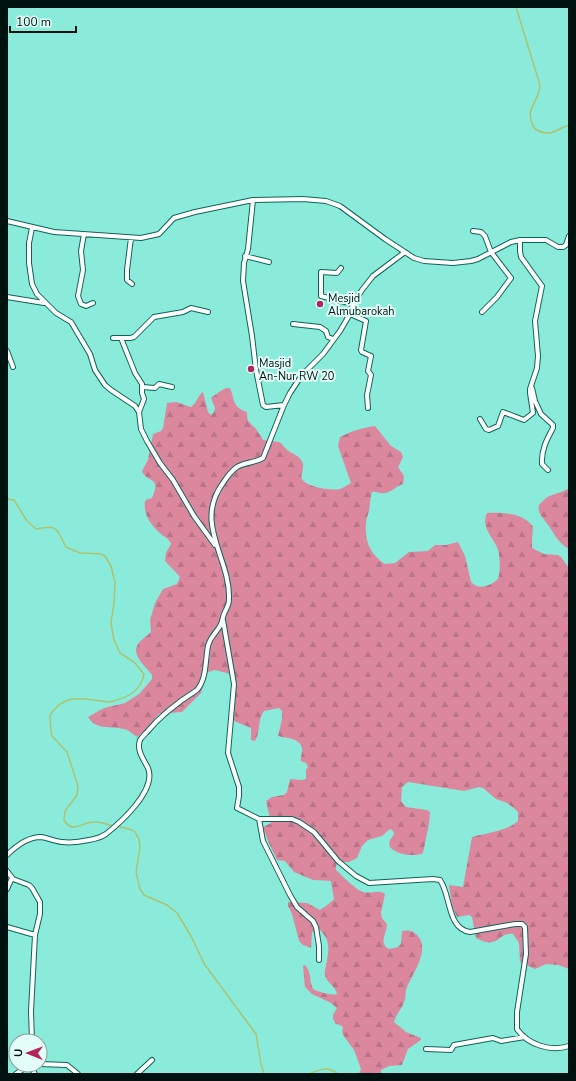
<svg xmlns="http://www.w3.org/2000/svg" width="576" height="1081" viewBox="0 0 576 1081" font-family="'Nunito Sans',sans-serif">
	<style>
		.forest { fill: url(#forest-firs) }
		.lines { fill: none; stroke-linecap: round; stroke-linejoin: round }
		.stream { stroke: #acc371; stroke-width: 1.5 }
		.minor-casing { stroke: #0f6359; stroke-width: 6 }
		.minor { stroke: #fff; stroke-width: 4 }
		.poi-dot { fill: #b1245d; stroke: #e3fef9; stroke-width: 1.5 }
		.labels { text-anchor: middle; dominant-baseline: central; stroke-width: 4; stroke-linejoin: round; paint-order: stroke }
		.poi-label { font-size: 11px; fill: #00120f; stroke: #e3fef9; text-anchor: start }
	</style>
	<defs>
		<pattern id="forest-firs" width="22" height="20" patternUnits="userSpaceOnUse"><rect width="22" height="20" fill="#db889f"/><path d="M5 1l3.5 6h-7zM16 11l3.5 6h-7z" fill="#ba7488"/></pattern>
	</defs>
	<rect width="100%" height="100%" fill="#8aebdb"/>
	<path class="forest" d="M 226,388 L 230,388 C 235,400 232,407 247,412 C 247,423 249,421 256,429 C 258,432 261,436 263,440 C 268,441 274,441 279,442 C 282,443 283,446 285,448 C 292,455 300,454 303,464 C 304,469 300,475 302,479 C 306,487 332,491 340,489 C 343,488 347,485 351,483 L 338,446 L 340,437 C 351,431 362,428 375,426 L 391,446 L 401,452 L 403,457 L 398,467 L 404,476 L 403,484 C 397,486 391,492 385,493 C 380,494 376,491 372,492 C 370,498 370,505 369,511 C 368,515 366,519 366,523 C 364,541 371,555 385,564 L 395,563 L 409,552 L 428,551 L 435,545 L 446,545 L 458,542 L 465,556 L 471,582 C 475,586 480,588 486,586 C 489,585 494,583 497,580 C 501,576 500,555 498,550 C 494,537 480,528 487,513 C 502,512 524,513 533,527 L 532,540 L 532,548 L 544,554 L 558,555 L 561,557 L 569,568 L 569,969 L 558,965 L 546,964 L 535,969 L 520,962 L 519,943 L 513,934 C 498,931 499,951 476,938 L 472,917 L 469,915 L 457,917 L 452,906 L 449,885 L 463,887 L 472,837 C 487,833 507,831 518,821 L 518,812 L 515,809 L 507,803 L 496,799 L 483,788 L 479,787 L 464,791 L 408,782 L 402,787 L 401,801 L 406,807 L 427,810 L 430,812 L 429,824 L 423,853 C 414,859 376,852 394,835 L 393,831 L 390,829 L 382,836 L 368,840 L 362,846 L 357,858 L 349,862 L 342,862 L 336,865 L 336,870 C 342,876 355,889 363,892 C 371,894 379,889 385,894 L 381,913 L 382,918 L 387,924 C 387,934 378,943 389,949 L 398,947 L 401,944 L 402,931 C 408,930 412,930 417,935 C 431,949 413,973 407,987 C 405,991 406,995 405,999 C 403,1008 396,1014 394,1022 L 406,1032 L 421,1038 L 421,1040 L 408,1049 L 402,1065 L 389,1066 L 381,1070 L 381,1074 L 359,1074 L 361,1069 L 354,1050 L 343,1035 L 342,1031 L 343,1027 L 340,1025 L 336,1024 L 333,1019 L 333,1015 L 337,1008 L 331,1003 L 312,994 L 305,987 L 303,966 L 305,965 C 313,975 308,981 314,990 C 322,992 330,996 337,994 C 336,986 325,982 325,974 C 324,971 326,968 326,965 C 329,950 331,941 320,930 L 312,932 L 311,948 L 303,945 L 299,941 L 292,914 L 288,906 L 288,902 L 307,903 L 320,910 L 330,903 L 334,899 L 331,881 L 313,880 L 294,872 L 285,861 L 277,860 L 268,841 L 263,827 L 271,823 L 266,801 L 272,797 L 284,795 L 287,792 L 290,779 L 302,780 L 306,779 L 306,770 L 308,767 L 306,763 L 301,761 C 300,757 303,752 302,748 C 300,738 285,738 278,736 L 282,719 L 282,711 L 279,708 L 264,711 C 257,720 261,731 255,741 L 251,740 L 251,728 L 234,721 L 236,685 L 235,675 L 215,670 L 208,672 L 201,693 L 182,712 L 159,714 L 143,733 L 137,737 C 134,735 132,733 129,731 C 116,724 98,733 88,717 L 104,708 L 125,703 L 139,694 L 152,679 L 152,675 C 147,668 132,656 137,646 C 139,641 147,636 151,632 L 150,620 L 155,603 L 163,589 L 177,584 L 180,577 L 165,561 L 166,553 L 171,544 C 169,539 166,538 162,535 C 152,526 143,516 145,501 L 148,499 L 152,498 C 162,475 147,484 142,471 L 148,460 L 153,434 L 161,431 L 163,428 L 167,403 L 176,402 L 191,407 C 198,402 197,396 203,392 L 208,412 L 211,415 L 214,412 L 215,408 L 211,398 L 219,392 Z
		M 569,488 L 569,549 C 557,543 553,530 545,521 C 543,517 539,515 539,510 C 538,507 539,504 542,502 C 549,493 561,494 569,488 Z"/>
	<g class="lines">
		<path class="stream" d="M 516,7 L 540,85 C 540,88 539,91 538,94 C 534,106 526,111 533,126 C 536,131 542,133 549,133 C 556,132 562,127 569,125
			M 7,499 L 14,500 L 27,521 L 36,529 C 59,524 56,529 66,547 L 80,553 L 101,554 L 105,556 L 111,566 L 115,582 L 114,603 L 111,623 L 114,640 L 120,653 L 134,662 L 144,674 C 141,692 125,699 109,702 C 84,700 66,691 50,715 L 51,732 L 52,736 L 67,752 L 78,786 L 77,795 L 65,811 L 64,820 C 73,835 83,821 95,822 C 101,822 107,824 113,826
			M 117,826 L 132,830 L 135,832 L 139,839 L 140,847 L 136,872 L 140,889 L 144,895 L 167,905 L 177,913 L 191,936 L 205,965 L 256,1034 L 261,1064 L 264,1074
			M 309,1074 C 320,1069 328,1066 338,1074"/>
		<defs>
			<path id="minor" d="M 253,200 L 248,249 L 244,263 L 243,281 L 252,336 L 256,370 L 263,405 L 266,407 L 284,405
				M 7,221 L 54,232 L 141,238 L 159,234 L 174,218 L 195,212 L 253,200 L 303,199 L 326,201 L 340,206 L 385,239 L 414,258 L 424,261 L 453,263 L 471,261 L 478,259 L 511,242 L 520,240 L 546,240 L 558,247 L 563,247 L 566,245 L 569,236
				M 32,228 L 29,243 L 29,263 L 32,284 L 37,294 L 56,313 L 71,322 L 90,354 L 95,370 L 105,385 L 111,390 L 135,406 L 139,412 L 141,429 L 147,441 L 160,463 L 173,480 L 194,516 L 215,545
				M 473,231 L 481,232 L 485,236 L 491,252 L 511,278 L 497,297 L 482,312
				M 84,234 L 81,251 L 83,270 L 78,296 L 81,304 L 86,306 L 93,303
				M 131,238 L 127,270 L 127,280 L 132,284
				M 245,256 L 269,262
				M 341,268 L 337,273 L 321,272 L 321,296 L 353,304
				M 7,297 L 44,303
				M 350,314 L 366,321 L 361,350 L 362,352 L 371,356 L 368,371 L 371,375 L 367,395 L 368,408
				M 293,324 L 320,327 L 326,331 L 328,337 L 333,339
				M 113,338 L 121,338
				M 7,351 L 13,367
				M 143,387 L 155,388 L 159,384 L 172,387
				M 532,388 L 535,401 L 541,414 L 553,425 L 553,428 C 547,439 541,450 542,464 L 548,470
				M 139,412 L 144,399 L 142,393 L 142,384 L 135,373 L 121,338 L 130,338 L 134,337 L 154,317 L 183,312 L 191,308 L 208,312
				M 480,419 L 486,429 L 489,430 L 498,426 L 503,412 L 524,420 L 533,413 L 530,393 L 530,389 L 537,368 L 538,356 L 535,321 L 542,286 L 521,257 L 520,251 L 520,240
				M 223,620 L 234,684 L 228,753 L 239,787 L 239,796 L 237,808 L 259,819 L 292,819 L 299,822 L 314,832 L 338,861 L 356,876 L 369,883 L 433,879 L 440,880 C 451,895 447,929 470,932 L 515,924 L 522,924 L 525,927 L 526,954 L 517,1012 L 517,1029 C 528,1045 551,1052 569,1046
				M 259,819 L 263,841 L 290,895 L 297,907 L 313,921 L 316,927 L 319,946 L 319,960
				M 7,855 C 16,846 27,837 41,837 C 48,838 54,841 62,842 C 71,843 80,842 89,840 C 95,839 100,838 106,834 C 121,822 157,790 148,768 C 144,760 136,750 140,740 C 142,737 144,735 146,733 C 160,716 178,702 197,690 C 207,678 205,661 208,646 C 210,637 216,633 220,626 C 223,622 222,618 224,614 C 226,609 229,605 229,600 C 231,558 193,524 223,483 C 227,477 231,471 237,467 C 245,462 255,463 263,458 L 284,405 L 290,393 L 302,375 L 323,354 L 340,331 L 350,314 L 353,304 L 362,290 L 373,276 L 405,252
				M 7,871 L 13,879 L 29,885 L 32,888 L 40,902 L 40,914 L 35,935 L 31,1011 L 32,1041
				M 7,889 L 12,878
				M 7,927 L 35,935
				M 426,1049 L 451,1050 L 454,1045 L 493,1038 L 501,1041 L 525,1037
				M 40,1064 L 67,1065 L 78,1074
				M 30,1065 L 35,1074
				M 16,1074 L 29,1065
				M 137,1074 L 152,1060"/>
		</defs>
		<use href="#minor" class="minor-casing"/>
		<use href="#minor" class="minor"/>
	</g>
	<g class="poi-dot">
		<circle cx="320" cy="304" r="4"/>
		<circle cx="251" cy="369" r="4"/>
	</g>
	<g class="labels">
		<g class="poi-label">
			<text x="328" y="298">Mesjid<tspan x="328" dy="13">Almubarokah</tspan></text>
			<text x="259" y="363">Masjid<tspan x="259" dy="13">An-Nur RW 20</tspan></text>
		</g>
	</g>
	<rect width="576" height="1081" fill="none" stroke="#00120f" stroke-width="16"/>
	<g transform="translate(28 1053) rotate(271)"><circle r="19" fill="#e3fef9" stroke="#88a09b"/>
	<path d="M0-3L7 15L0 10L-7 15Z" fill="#b1245d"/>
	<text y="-6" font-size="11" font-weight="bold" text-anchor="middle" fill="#00120f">U</text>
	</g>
	<path d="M10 26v6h66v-6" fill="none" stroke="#00120f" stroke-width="2"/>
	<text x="16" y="26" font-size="12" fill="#00120f" stroke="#e3fef9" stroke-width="3" paint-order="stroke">100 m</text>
</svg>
